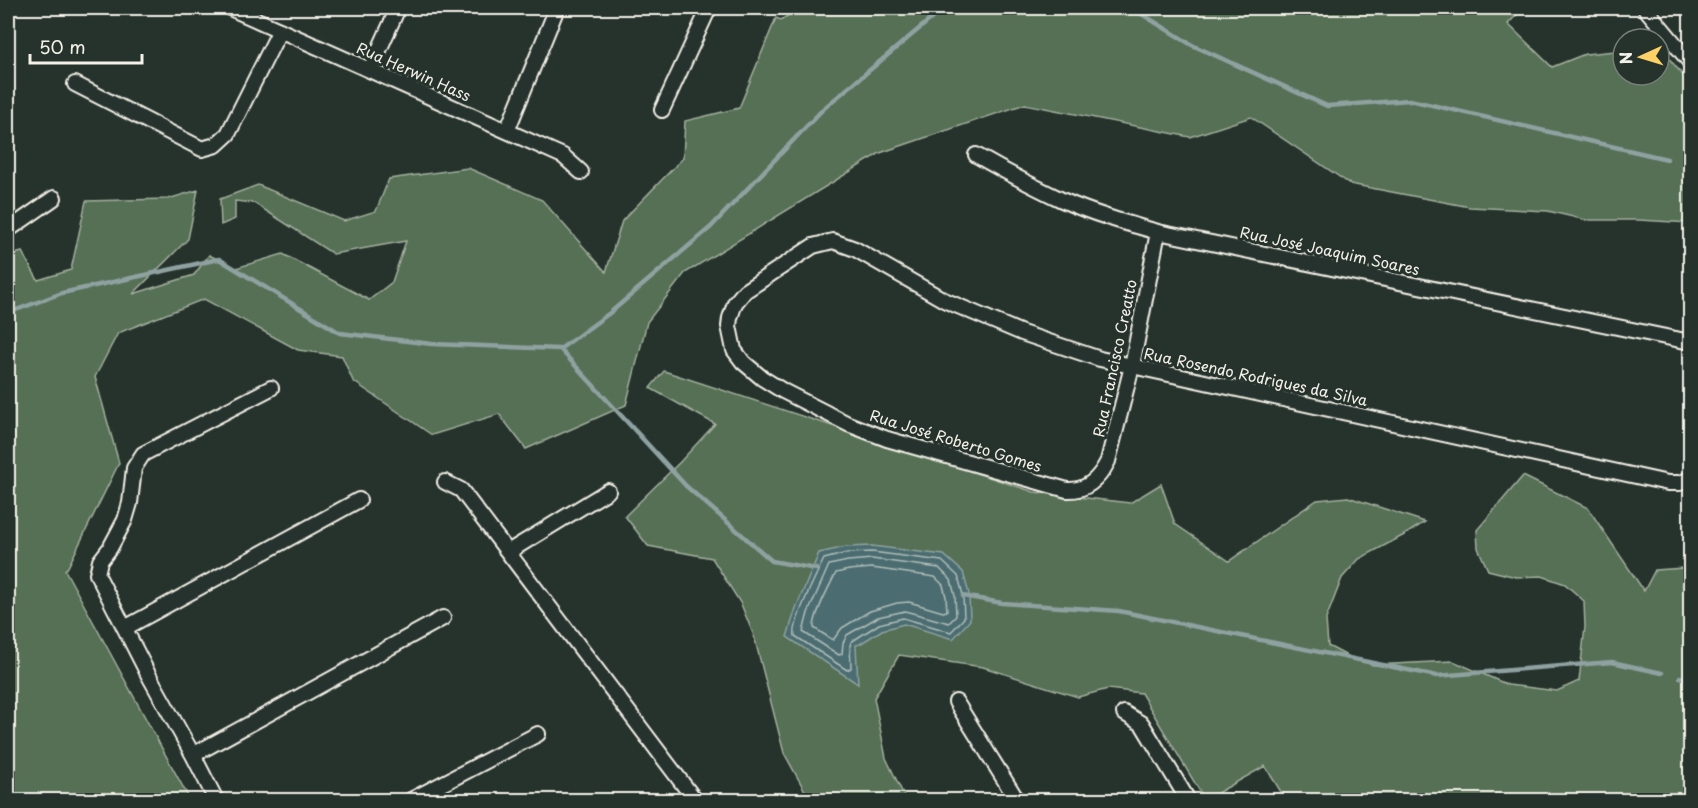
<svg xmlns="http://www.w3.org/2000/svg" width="1698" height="808" viewBox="0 0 1698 808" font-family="'Playpen Sans',sans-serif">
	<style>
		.green { fill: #546f55; stroke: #a4b09e; stroke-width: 1.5 }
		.water { fill: #4b6d71; stroke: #8fa2a1; stroke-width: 1.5 }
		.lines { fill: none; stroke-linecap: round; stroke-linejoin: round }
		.shore { stroke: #b0bcb8; stroke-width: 1.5 }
		.stream { stroke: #8fa2a1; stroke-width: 4.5 }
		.minor-casing { stroke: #f4f1e8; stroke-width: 18 }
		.minor { stroke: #26332d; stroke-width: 14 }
		.labels { text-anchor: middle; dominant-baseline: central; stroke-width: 6; stroke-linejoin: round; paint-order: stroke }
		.street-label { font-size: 15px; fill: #f4f1e8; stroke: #26332d }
	</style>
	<rect width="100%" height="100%" fill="#26332d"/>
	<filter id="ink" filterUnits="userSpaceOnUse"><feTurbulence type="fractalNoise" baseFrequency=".0167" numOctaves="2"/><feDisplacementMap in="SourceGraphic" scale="12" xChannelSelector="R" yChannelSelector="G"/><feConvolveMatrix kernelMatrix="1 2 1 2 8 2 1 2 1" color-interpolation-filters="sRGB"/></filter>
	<g filter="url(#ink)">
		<path class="green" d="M 800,8 L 1523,8 L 1508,24 L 1552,67 L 1585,54 L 1616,51 L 1623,46 L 1623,75 L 1659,75 L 1659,46 L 1690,84 L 1690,223 L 1639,220 L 1586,220 L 1548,211 L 1470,207 L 1350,184 L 1251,117 L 1190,137 L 1025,104 L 880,153 L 685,273 L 647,322 L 626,405 L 526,449 L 499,414 L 432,435 L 353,381 L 342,356 L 298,350 L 204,299 L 118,333 L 95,377 L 119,463 L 68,567 L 65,570 L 190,800 L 8,800 L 8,256 L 22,252 L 38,280 L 71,270 L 86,201 L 168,199 L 198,190 L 188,239 L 133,294 L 194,275 L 209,255 L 236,268 L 283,254 L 369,300 L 392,282 L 406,241 L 333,254 L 254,203 L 235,201 L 235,219 L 221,225 L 220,199 L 258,185 L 344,221 L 376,211 L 389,179 L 468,168 L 542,200 L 606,272 L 622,221 L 683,158 L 685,121 L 739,108 L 776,18 L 781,20 Z
			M 664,371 L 1034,492 L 1130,503 L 1161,484 L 1175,524 L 1229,561 L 1317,500 L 1348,497 L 1425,522 L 1406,534 L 1359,559 L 1342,578 L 1326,619 L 1328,646 L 1351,658 L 1373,665 L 1453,661 L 1508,685 L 1557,691 L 1579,681 L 1585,627 L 1584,601 L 1565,584 L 1542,576 L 1516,577 L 1488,570 L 1478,548 L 1477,530 L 1523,476 L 1588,508 L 1644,591 L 1655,570 L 1684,568 L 1690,551 L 1690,800 L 1286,800 L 1265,766 L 1205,800 L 1141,693 L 1108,689 L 1078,697 L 983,667 L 899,655 L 874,698 L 886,758 L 906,800 L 810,800 L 784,753 L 754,636 L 741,604 L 712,558 L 648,546 L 625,516 L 680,462 L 715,424 L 650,388 Z"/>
		<path class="water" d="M 872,546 L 944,555 L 963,572 L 969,594 L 970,620 L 953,639 L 904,624 L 882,630 L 860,644 L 856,645 L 858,684 L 787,637 L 796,608 L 819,553 L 846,547 Z"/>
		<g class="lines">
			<path class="shore" d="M 872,552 L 942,561 L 958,576 L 963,595 L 964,618 L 951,632 L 903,618 L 879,624 L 851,642 L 850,646 L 851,668 L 847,670 L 795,636 C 792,623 817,573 824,559 L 847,553 Z
				M 872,559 L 939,568 L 951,580 L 955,596 L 956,616 L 949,623 L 905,611 L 878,617 L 847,635 L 843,643 L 842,654 L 839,655 L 803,632 L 808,613 L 829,565 L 848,561 Z
				M 872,568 L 935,577 L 943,585 L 946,597 L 947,611 L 943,612 L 909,602 L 897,603 L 870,611 L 842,628 L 833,640 L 814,628 C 814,614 829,587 836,573 L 849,570 Z"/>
			<path class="stream" d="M 1132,8 L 1192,45 L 1327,106 L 1410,100 L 1667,159
				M 8,313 L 62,293 L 219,259 L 340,333 L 432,344 L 560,349 L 686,486 L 772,561 L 816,569
				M 560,349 L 611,312 L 711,227 L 823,109 L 944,8
				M 963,596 L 1002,603 L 1119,611 L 1437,676 L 1612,662 L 1662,673
				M 1680,677 L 1690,679"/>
			<defs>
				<path id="minor" d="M 230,8 L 563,156 L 581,172
					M 1645,8 L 1690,62
					M 370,70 L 398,8
					M 75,84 L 202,149 L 216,145 L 228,134 L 280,30
					M 662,110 L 709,8
					M 507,131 L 557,8
					M 976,155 C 1004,171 1032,186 1062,200 C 1093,214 1126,223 1158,232 L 1690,342
					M 8,230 L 54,198
					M 1158,232 L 1132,366 L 1108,461 C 1099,479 1087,491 1067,490 L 887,439 L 848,424 L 783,391 L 762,378 L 743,362 L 734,350 L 729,326 L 730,318 L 735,303 L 745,291 L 813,246 L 833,241 L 855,249 L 944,300 L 1022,333 L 1100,359 L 1132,366 L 1668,483 L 1680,483 L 1690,479
					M 445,482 L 461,490 L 695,800
					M 508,552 L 608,491
					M 125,628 L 359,500
					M 956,702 L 1017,800
					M 1124,713 L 1142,724 L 1188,800
					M 193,755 L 443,618
					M 216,800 L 193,755 L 148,674 L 97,574 L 100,561 L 110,548 L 125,520 L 130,503 L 134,468 L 143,454 L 271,388
					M 411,800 L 538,734"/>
			</defs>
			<use href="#minor" class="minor-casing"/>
			<use href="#minor" class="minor"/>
		</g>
	</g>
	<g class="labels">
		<g class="street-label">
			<text transform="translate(414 71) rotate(24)">Rua Herwin Hass</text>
			<text transform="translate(1330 250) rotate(12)">Rua José Joaquim Soares</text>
			<text transform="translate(1114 358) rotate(-78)">Rua Francisco Creatto</text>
			<text transform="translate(1256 376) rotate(12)">Rua Rosendo Rodrigues da Silva</text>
			<text transform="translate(956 440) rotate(17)">Rua José Roberto Gomes</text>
		</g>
	</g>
	<rect width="1698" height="808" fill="none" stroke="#26332d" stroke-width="30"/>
	<rect x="15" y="15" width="1668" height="778" fill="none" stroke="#f4f1e8" stroke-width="2" filter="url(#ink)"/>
	<g transform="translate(1641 57) rotate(266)"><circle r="28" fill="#26332d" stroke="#787f78" stroke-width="1.5"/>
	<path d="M0-4.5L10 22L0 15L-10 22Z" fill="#ffd166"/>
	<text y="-9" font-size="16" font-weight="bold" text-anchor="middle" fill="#f4f1e8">N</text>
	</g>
	<path d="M30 54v9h112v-9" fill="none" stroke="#f4f1e8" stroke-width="3"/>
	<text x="39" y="54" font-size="18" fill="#f4f1e8" stroke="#26332d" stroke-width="4.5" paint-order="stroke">50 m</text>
</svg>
